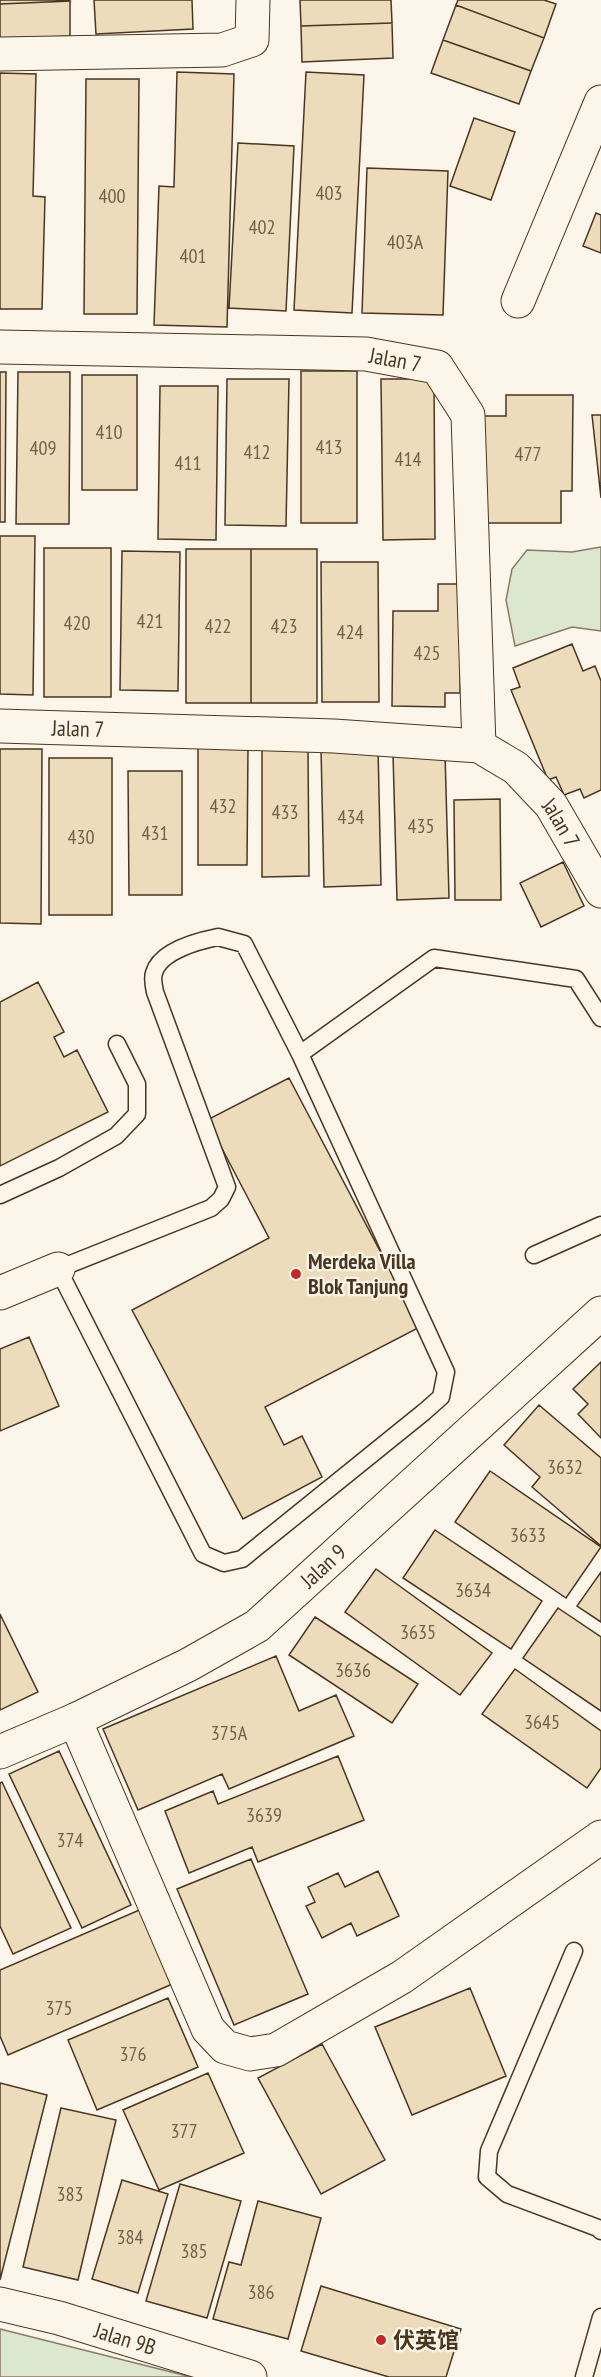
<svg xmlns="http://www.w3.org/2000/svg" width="601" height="2377" viewBox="0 0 601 2377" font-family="'PT Sans Narrow','Noto Sans SC',sans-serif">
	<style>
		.green { fill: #dce7d0; stroke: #887966; stroke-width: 1.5 }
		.building { fill: #ecdcbc; stroke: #4a3520; stroke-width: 1.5 }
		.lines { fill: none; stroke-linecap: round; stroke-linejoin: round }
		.service-casing { stroke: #4a3520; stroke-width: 19 }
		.minor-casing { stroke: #4a3520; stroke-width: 35 }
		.service { stroke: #fbf6e9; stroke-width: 16 }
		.minor { stroke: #fbf6e9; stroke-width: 33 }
		.poi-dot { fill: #c62828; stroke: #fbf6e9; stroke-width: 2 }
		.labels { text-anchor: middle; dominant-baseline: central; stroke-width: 4.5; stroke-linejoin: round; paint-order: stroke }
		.number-label { font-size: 20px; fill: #725f47 }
		.street-label { font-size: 22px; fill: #4a3520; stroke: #fbf6e9 }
		.poi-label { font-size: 22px; font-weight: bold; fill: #4a3520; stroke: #fbf6e9; text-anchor: start }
	</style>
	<rect width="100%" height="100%" fill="#fbf6e9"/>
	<path class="green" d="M 601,547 L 601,631 L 572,627 L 515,646 L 506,600 L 512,569 L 527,550 L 572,552 Z
		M 0,2329 L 191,2377 L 0,2377 Z"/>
	<path class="building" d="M 0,0 L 69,0 L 70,1 L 0,4 Z
		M 94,0 L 192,0 L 193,29 L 96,34 Z
		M 300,0 L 391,0 L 392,23 L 301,26 Z
		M 458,0 L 544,0 L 556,4 L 544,38 L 456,5 Z
		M 70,1 L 70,36 L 0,39 L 0,4 Z
		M 456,5 L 544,38 L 531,71 L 443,40 Z
		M 392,23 L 393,58 L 302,62 L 301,26 Z
		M 443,40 L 531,71 L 519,104 L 431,73 Z
		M 177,72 L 234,74 L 227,327 L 154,325 L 159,186 L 174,187 Z
		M 306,72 L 364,75 L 352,313 L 294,310 Z
		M 0,73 L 36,74 L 33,196 L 45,197 L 42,309 L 0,309 Z
		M 86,79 L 139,79 L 137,314 L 84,314 Z
		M 474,118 L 515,132 L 491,200 L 450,186 Z
		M 238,143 L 294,146 L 286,311 L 229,308 Z
		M 367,168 L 448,171 L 443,315 L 362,313 Z
		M 596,213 L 601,215 L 601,253 L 583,246 Z
		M 301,371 L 357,371 L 357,523 L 301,523 Z
		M 0,372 L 6,372 L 5,522 L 0,522 Z
		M 18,372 L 70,372 L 69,524 L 16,524 Z
		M 82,375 L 137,375 L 137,490 L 82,490 Z
		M 227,379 L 289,379 L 286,526 L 225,525 Z
		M 381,379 L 434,379 L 435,539 L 383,540 Z
		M 160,386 L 218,386 L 216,540 L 158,539 Z
		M 506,395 L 573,395 L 572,491 L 561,491 L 561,523 L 483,523 L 484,416 L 506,416 Z
		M 592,415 L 601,415 L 601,498 Z
		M 0,536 L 35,536 L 33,695 L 0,694 Z
		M 44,548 L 111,548 L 111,697 L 44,697 Z
		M 186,549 L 251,549 L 251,703 L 186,703 Z
		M 251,549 L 317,549 L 317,703 L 251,703 Z
		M 122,551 L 180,552 L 178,691 L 120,690 Z
		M 321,562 L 378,562 L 379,702 L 322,702 Z
		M 438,584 L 459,584 L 461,612 L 460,693 L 445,693 L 445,707 L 392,706 L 393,611 L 438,611 Z
		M 572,644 L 583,671 L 595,666 L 601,681 L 601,790 L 584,798 L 580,789 L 564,795 L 556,777 L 548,780 L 511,690 L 520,687 L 513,668 Z
		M 198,746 L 248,747 L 247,865 L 198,865 Z
		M 378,747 L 381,885 L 324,887 L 321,748 Z
		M 262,748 L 308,748 L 309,876 L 262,877 Z
		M 0,749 L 42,749 L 41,924 L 0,923 Z
		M 445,753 L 449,898 L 397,900 L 393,754 Z
		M 49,758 L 112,758 L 112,915 L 49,915 Z
		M 128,771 L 182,771 L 182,895 L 129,895 Z
		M 500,799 L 501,900 L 455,900 L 454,800 Z
		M 563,862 L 584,906 L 541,927 L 520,883 Z
		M 38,982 L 64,1032 L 54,1037 L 64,1057 L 77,1050 L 108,1112 L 0,1166 L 0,1002 Z
		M 289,1078 L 420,1327 L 265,1407 L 284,1445 L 302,1436 L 322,1477 L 243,1519 L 132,1310 L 269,1238 L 207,1120 Z
		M 29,1337 L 59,1406 L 0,1431 L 0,1349 Z
		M 601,1362 L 601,1438 L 578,1414 L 588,1404 L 573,1389 Z
		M 539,1405 L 601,1458 L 601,1546 L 532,1487 L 540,1477 L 504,1445 Z
		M 490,1471 L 601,1547 L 566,1598 L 455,1522 Z
		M 435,1530 L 542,1601 L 511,1649 L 403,1578 Z
		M 376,1569 L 492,1653 L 460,1695 L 345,1612 Z
		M 601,1572 L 601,1622 L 577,1606 Z
		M 558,1608 L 601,1637 L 601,1711 L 523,1658 Z
		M 0,1614 L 38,1692 L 0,1710 Z
		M 315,1617 L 418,1684 L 392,1723 L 289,1655 Z
		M 276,1656 L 299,1711 L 336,1695 L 354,1736 L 229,1789 L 222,1774 L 138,1810 L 103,1729 Z
		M 515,1669 L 601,1731 L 601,1768 L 587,1788 L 482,1714 Z
		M 59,1751 L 131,1905 L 82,1928 L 9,1774 Z
		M 338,1756 L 364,1820 L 258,1862 L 252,1847 L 189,1873 L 165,1811 L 213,1791 L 218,1804 Z
		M 2,1782 L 71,1928 L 13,1954 L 0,1926 L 0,1783 Z
		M 251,1859 L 308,1994 L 234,2025 L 177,1889 Z
		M 378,1871 L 399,1916 L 357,1936 L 351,1923 L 322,1938 L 306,1906 L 315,1902 L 308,1887 L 338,1873 L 345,1887 Z
		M 151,1905 L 184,1979 L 8,2055 L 0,2036 L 0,1970 Z
		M 470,1988 L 506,2076 L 412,2115 L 375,2027 Z
		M 168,1998 L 198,2067 L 97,2110 L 68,2040 Z
		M 322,2044 L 385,2160 L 321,2194 L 258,2078 Z
		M 208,2073 L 244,2153 L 159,2190 L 123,2110 Z
		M 0,2083 L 47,2095 L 0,2280 Z
		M 61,2108 L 116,2120 L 78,2280 L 23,2267 Z
		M 122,2180 L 168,2194 L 138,2293 L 92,2279 Z
		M 180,2184 L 241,2201 L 207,2318 L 146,2301 Z
		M 258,2201 L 321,2218 L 288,2339 L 213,2319 L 229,2262 L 241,2265 Z
		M 321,2286 L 461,2329 L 446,2377 L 389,2377 L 301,2351 Z"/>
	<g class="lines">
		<defs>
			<path id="service" d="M 218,937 L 244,944 L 300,1054 L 446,1372 L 441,1397 L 424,1412 L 242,1559 L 224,1563 L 203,1554 L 58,1269 L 211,1208 L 221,1199 L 227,1187 L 155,992 C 154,987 152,979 154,973 C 160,951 198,941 218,937 Z
				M 300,1054 L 434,958 L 576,979 L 601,1018
				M 0,1195 L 59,1168 L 116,1136 L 137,1114 L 137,1084 L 117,1044
				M 534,1255 L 601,1225
				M 574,1951 L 489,2151 L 487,2177 L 507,2194 L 598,2228 L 601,2231
				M 584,2377 L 601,2317"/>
			<g id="minor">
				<path d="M 0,54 L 222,50 L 252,40 L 253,0"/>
				<path d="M 518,301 L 601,102"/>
				<path id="s1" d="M 0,347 L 366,354 L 437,367 L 468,415 L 479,746"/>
				<path id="s2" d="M 0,726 L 334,736 L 479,746 L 516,768 L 551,805 L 601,891"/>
				<path d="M 0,1293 L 58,1269"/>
				<path d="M 75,1720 L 208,2029 L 225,2047 L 250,2054 L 276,2050 L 402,1977 L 601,1837"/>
				<path id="s3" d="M 0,1752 L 75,1720 L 188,1665 L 257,1626 L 601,1313"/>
				<path id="s4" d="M 0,2304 L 59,2318 L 250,2377"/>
			</g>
		</defs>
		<use href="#service" class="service-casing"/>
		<use href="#minor" class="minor-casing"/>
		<use href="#service" class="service"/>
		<use href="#minor" class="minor"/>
	</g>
	<g class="poi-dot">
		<circle cx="296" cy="1274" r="6"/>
		<circle cx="381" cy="2340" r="6"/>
	</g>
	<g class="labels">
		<g class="number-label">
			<text x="329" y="193">403</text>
			<text x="112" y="196">400</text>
			<text x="262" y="227">402</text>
			<text x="405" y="242">403A</text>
			<text x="193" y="256">401</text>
			<text x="109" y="432">410</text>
			<text x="329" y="447">413</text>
			<text x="43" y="448">409</text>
			<text x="257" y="452">412</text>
			<text x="528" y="454">477</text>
			<text x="408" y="459">414</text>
			<text x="188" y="463">411</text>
			<text x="150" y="621">421</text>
			<text x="77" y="623">420</text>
			<text x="218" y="626">422</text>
			<text x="284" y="626">423</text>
			<text x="350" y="632">424</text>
			<text x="427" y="653">425</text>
			<text x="223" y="806">432</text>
			<text x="285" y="812">433</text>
			<text x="351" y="817">434</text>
			<text x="421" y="826">435</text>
			<text x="155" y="833">431</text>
			<text x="81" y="837">430</text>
			<text x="565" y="1467">3632</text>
			<text x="528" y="1535">3633</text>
			<text x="473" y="1590">3634</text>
			<text x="418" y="1632">3635</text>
			<text x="353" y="1670">3636</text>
			<text x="542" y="1722">3645</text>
			<text x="229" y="1733">375A</text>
			<text x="264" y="1815">3639</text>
			<text x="70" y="1840">374</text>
			<text x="59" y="2008">375</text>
			<text x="133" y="2054">376</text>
			<text x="184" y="2131">377</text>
			<text x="70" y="2194">383</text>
			<text x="130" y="2237">384</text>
			<text x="194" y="2251">385</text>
			<text x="261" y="2292">386</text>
		</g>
		<g class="street-label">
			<text stroke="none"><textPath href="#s1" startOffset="396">Jalan 7</textPath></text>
			<text stroke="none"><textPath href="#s2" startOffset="78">Jalan 7</textPath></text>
			<text stroke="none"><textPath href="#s2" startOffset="594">Jalan 7</textPath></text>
			<text stroke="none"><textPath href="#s3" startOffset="376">Jalan 9</textPath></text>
			<text stroke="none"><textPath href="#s4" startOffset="130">Jalan 9B</textPath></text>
		</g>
		<g class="poi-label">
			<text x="308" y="1261">Merdeka Villa<tspan x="308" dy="25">Blok Tanjung</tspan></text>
			<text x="393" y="2340">伏英馆</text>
		</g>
	</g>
</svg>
